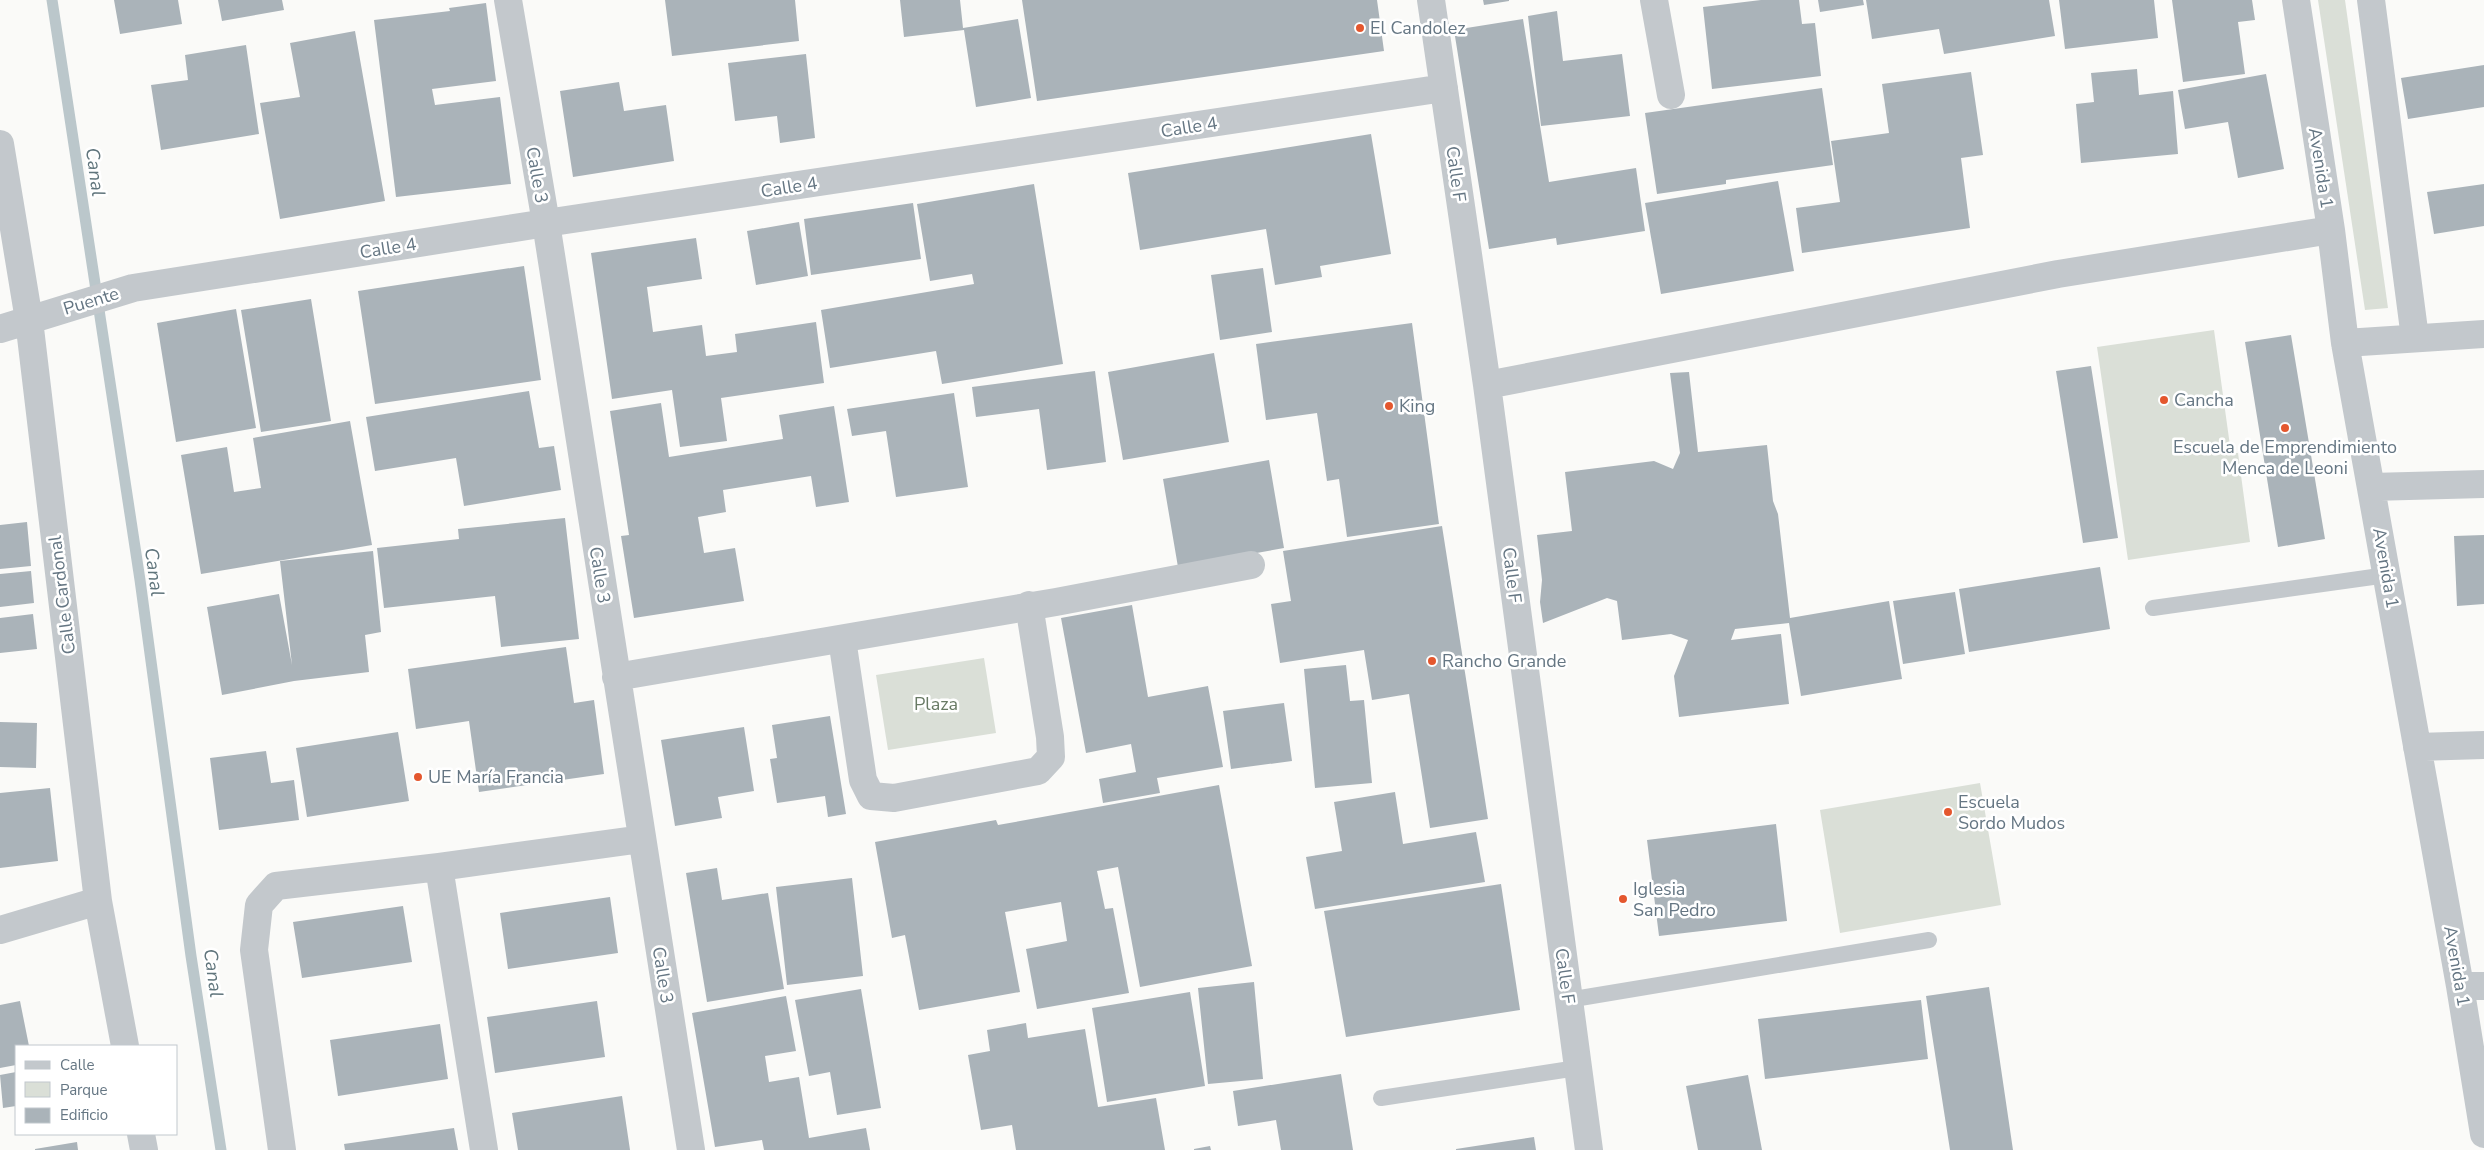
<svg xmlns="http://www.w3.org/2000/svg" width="2484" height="1150" viewBox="0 0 2484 1150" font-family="'Nunito Sans',sans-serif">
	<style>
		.green { fill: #dadfd7 }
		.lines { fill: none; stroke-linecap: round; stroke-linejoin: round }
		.stream { stroke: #bbc7cb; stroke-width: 11 }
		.building { fill: #aab3b9 }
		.service { stroke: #c3c8cc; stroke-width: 16 }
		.minor { stroke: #c3c8cc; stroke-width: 28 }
		.poi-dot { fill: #e4572e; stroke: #fff; stroke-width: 2 }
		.labels { text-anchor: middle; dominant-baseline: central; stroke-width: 5; stroke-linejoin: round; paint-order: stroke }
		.poi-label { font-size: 18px; fill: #657683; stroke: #fff; text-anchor: start }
		.street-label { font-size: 18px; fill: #657683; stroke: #fff }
		.park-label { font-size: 18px; fill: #687a64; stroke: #fff }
		.water-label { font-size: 19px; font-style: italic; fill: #60757c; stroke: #fff }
	</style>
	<rect width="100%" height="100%" fill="#fafaf8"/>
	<path class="green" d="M 2318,0 L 2345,0 L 2388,308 L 2365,310 Z
		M 2214,330 L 2231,453 L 2238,453 L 2250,542 L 2128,560 L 2097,347 Z
		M 984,658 L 996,733 L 888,750 L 876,675 Z
		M 1980,783 L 2001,905 L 1840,933 L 1820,810 Z"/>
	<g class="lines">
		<path class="stream" d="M 52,0 L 140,580 L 191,956 L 221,1150"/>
	</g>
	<path class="building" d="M 114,0 L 178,0 L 182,24 L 120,34 Z
		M 218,0 L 282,0 L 284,10 L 222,21 Z
		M 665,0 L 795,0 L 799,41 L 672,56 Z
		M 900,0 L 960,0 L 963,28 L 1018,19 L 1031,98 L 976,107 L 964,30 L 904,37 Z
		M 1022,0 L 1377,0 L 1384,51 L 1037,101 Z
		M 1483,0 L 1509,0 L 1509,1 L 1484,5 Z
		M 1761,0 L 1799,0 L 1802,24 L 1815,23 L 1821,76 L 1712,89 L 1703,7 Z
		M 1818,0 L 1863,0 L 1864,5 L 1820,12 Z
		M 1866,0 L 2049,0 L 2055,36 L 1944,54 L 1939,29 L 1872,39 Z
		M 2059,0 L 2154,0 L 2158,38 L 2065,49 Z
		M 2172,0 L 2252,0 L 2255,20 L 2238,22 L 2245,74 L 2183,82 Z
		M 486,3 L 496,81 L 432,89 L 435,105 L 500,97 L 511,184 L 396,197 L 374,20 L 450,11 L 449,8 Z
		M 1557,11 L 1563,61 L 1622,54 L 1630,116 L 1541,126 L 1528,16 Z
		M 1523,19 L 1549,182 L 1636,168 L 1645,231 L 1557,245 L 1556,238 L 1489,249 L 1454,30 Z
		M 355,31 L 385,201 L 280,219 L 260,103 L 300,97 L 290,43 Z
		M 246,45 L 259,134 L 161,150 L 151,85 L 188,80 L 185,55 Z
		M 806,54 L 815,138 L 780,143 L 777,116 L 735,121 L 728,63 Z
		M 2484,65 L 2484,107 L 2408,119 L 2401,78 Z
		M 2137,69 L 2139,95 L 2173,91 L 2178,154 L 2081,163 L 2076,104 L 2094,102 L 2091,73 Z
		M 1971,72 L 1983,155 L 1961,158 L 1970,228 L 1802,253 L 1796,208 L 1840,202 L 1831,141 L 1889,133 L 1882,84 Z
		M 2266,74 L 2284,169 L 2238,178 L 2228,122 L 2185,129 L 2178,90 Z
		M 619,82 L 624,111 L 666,105 L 674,161 L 573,177 L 560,91 Z
		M 1822,88 L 1833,165 L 1726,180 L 1726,184 L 1657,194 L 1645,113 Z
		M 1371,134 L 1391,254 L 1320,266 L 1322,277 L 1275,285 L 1266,229 L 1140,250 L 1128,173 Z
		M 1778,181 L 1794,271 L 1661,294 L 1645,203 Z
		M 1034,184 L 1063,364 L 942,384 L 936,351 L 830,368 L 821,310 L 974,284 L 972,274 L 930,281 L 917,204 Z
		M 2484,184 L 2484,226 L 2434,234 L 2427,192 Z
		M 913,203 L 921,259 L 811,275 L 804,219 Z
		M 799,222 L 808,276 L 756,285 L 747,231 Z
		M 696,238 L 702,279 L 647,287 L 653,332 L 702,325 L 706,356 L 737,352 L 735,334 L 816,322 L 824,383 L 721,398 L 727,441 L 680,447 L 672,390 L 612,399 L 591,253 Z
		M 524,266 L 541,380 L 375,404 L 358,291 Z
		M 1263,268 L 1272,332 L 1220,340 L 1211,275 Z
		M 311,299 L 331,421 L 261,432 L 241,310 Z
		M 236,309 L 256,428 L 176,442 L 157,323 Z
		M 1412,323 L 1439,524 L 1347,537 L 1339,479 L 1327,481 L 1317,413 L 1266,420 L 1256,344 Z
		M 2291,335 L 2325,539 L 2278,547 L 2245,342 Z
		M 1214,353 L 1229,442 L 1123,460 L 1108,372 Z
		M 2091,366 L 2118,538 L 2083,543 L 2056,371 Z
		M 1095,371 L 1106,462 L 1047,470 L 1039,409 L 976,417 L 972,387 Z
		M 1689,372 L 1698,452 L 1767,445 L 1773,501 L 1778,514 L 1790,618 L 1889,601 L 1902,679 L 1801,696 L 1789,623 L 1735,629 L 1731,640 L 1781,634 L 1789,704 L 1679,717 L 1674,676 L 1688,640 L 1671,634 L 1622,640 L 1617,601 L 1607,598 L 1543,623 L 1540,602 L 1542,580 L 1537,535 L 1572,531 L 1565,472 L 1654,461 L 1673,469 L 1680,453 L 1670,373 Z
		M 529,391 L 539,448 L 554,446 L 561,490 L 464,506 L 456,458 L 375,471 L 366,417 Z
		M 954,393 L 968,487 L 896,497 L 886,431 L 852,436 L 847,409 Z
		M 661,403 L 669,457 L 783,439 L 779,415 L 834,406 L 849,502 L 816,507 L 811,476 L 723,490 L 726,512 L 698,517 L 704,553 L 735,548 L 744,601 L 634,618 L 621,536 L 629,535 L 610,411 Z
		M 350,421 L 372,545 L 201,574 L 181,455 L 227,447 L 234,492 L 261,488 L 253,438 Z
		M 1269,460 L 1284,548 L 1178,567 L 1163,479 Z
		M 565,518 L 579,639 L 501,647 L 495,596 L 384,608 L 377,548 L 459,539 L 458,529 Z
		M 27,522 L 31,566 L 0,569 L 0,525 Z
		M 1442,526 L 1488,819 L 1430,828 L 1409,694 L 1372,700 L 1364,650 L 1280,663 L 1271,604 L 1291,601 L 1283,551 Z
		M 2484,535 L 2484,604 L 2457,606 L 2454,536 Z
		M 373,551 L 381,632 L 365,635 L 369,672 L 294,681 L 222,695 L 207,607 L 279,594 L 292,665 L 280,561 Z
		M 2100,567 L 2110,629 L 1969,652 L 1959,589 Z
		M 31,571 L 34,603 L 0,607 L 0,574 Z
		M 1955,592 L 1965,654 L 1903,664 L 1893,601 Z
		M 1132,605 L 1148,697 L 1208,686 L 1223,767 L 1157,778 L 1160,793 L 1103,803 L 1099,779 L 1136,772 L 1131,744 L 1086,753 L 1061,618 Z
		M 33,614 L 37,649 L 0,653 L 0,618 Z
		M 566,647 L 574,703 L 594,700 L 604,774 L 479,792 L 469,721 L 416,729 L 408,669 Z
		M 1346,665 L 1350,701 L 1364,700 L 1372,783 L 1315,788 L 1304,669 Z
		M 1284,703 L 1292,761 L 1231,769 L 1223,711 Z
		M 830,716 L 846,814 L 828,817 L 825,796 L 777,803 L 770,759 L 777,758 L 772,725 Z
		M 0,722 L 37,723 L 36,768 L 0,767 Z
		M 744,727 L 754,791 L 718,797 L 722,818 L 675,826 L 661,740 Z
		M 398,732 L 409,801 L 307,817 L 296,748 Z
		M 266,751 L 271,783 L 294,780 L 299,820 L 219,830 L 210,758 Z
		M 1219,785 L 1252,966 L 1140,987 L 1118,867 L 1097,871 L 1105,909 L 1113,908 L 1129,993 L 1037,1009 L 1026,949 L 1067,941 L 1061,902 L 1005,912 L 1020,992 L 919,1010 L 905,935 L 892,938 L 875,842 L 996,820 L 998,825 Z
		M 50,788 L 58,861 L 0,868 L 0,793 Z
		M 1395,792 L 1403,844 L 1476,832 L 1485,882 L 1315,909 L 1306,857 L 1342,851 L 1334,802 Z
		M 1776,824 L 1787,921 L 1659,936 L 1647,840 Z
		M 717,868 L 722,900 L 768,893 L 784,989 L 707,1002 L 686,873 Z
		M 852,878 L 863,976 L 787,985 L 776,887 Z
		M 1501,884 L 1520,1010 L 1346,1037 L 1324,911 Z
		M 610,897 L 618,953 L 508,969 L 500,913 Z
		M 403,906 L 412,962 L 302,978 L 293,922 Z
		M 1254,982 L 1263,1079 L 1208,1084 L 1198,988 Z
		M 1989,987 L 2013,1150 L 1950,1150 L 1926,996 Z
		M 861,989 L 881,1108 L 837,1115 L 830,1072 L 809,1076 L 795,1000 Z
		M 1190,992 L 1205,1086 L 1107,1102 L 1092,1008 Z
		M 786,996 L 796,1051 L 765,1056 L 769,1082 L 799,1077 L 809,1138 L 866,1128 L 870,1150 L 764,1150 L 762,1140 L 715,1147 L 692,1013 Z
		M 1921,1000 L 1928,1059 L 1765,1079 L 1758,1019 Z
		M 20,1001 L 29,1046 L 16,1046 L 16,1065 L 0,1068 L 0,1005 Z
		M 597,1001 L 605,1057 L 495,1073 L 487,1017 Z
		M 1026,1023 L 1028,1038 L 1085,1029 L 1098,1107 L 1156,1098 L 1165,1150 L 1016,1150 L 1012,1125 L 981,1130 L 968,1055 L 990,1051 L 987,1030 Z
		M 440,1024 L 448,1079 L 338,1096 L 330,1040 Z
		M 16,1072 L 16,1106 L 3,1108 L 0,1075 Z
		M 1341,1074 L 1353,1150 L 1281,1150 L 1276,1120 L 1238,1126 L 1233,1091 Z
		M 1748,1075 L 1762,1150 L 1698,1150 L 1686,1086 Z
		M 622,1096 L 630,1150 L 518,1150 L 512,1113 Z
		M 454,1128 L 458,1150 L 345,1150 L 344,1144 Z
		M 1534,1137 L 1536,1150 L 1456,1150 L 1456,1149 Z
		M 77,1142 L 78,1150 L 35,1150 L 35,1149 Z
		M 1210,1146 L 1211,1150 L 1194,1150 L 1194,1149 Z"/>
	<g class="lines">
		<path class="service" d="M 2153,608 L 2387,575
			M 1568,1000 L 1929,940
			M 1381,1098 L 1577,1068"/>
		<path class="minor" d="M 508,0 L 546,223 L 691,1150
			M 1431,0 L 1487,385 L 1589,1150
			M 1654,0 L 1671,95
			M 2296,0 L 2331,230 L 2345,343 L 2460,986 L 2484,1134
			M 2371,0 L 2415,338
			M 0,144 L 29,320 L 98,901 L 125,1046
			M 0,329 L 133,288 L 546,223 L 1444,88
			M 2345,343 L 2484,334
			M 1487,385 L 2058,274 L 2331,230
			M 2371,487 L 2484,484
			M 842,639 L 863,780 L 871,796 L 894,798 L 1038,771 L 1051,757 L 1050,737 L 1029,605
			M 616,677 L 1056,602 L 1251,565
			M 2417,747 L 2484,745
			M 439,867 L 484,1150
			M 0,930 L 98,901
			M 2460,986 L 2484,986
			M 141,1134 L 144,1150
			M 282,1150 L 254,950 L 259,905 L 276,886 L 439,867 L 642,839"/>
	</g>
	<g class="poi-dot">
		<circle cx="1360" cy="28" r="5"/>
		<circle cx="2164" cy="400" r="5"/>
		<circle cx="1389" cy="406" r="5"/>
		<circle cx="2285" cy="428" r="5"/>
		<circle cx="1432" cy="661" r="5"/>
		<circle cx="418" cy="777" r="5"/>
		<circle cx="1948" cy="812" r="5"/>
		<circle cx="1623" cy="899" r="5"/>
	</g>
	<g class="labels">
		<g class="poi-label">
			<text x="1370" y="28">El Candolez</text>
			<text x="2174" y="400">Cancha</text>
			<text x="1399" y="406">King</text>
			<text x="2285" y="447" text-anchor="middle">Escuela de Emprendimiento<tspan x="2285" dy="21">Menca de Leoni</tspan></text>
			<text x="1442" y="661">Rancho Grande</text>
			<text x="428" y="777">UE María Francia</text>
			<text x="1958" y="802">Escuela<tspan x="1958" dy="21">Sordo Mudos</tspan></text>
			<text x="1633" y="889">Iglesia<tspan x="1633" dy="21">San Pedro</tspan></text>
		</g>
		<g class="street-label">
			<text transform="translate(1189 127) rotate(-9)">Calle 4</text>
			<text transform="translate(2321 168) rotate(81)">Avenida 1</text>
			<text transform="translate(1456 174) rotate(82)">Calle F</text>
			<text transform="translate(537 175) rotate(80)">Calle 3</text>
			<text transform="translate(789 187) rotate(-9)">Calle 4</text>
			<text transform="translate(388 248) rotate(-9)">Calle 4</text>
			<text transform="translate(91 301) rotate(-17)">Puente</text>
			<text transform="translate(2386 568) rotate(80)">Avenida 1</text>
			<text transform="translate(600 575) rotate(81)">Calle 3</text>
			<text transform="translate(1512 575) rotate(83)">Calle F</text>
			<text transform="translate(62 595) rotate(-97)">Calle Cardonal</text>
			<text transform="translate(2457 966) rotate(80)">Avenida 1</text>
			<text transform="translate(663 975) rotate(81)">Calle 3</text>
			<text transform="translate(1565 976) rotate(82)">Calle F</text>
		</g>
		<g class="park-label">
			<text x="936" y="704">Plaza</text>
		</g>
		<g class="water-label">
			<text transform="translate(95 172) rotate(82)">Canal</text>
			<text transform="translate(154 572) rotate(82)">Canal</text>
			<text transform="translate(213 973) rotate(82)">Canal</text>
		</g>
	</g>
	<rect x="15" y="1045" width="162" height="90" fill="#ffffff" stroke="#c1c8cd"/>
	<rect x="25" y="1061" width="25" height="8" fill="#c3c8cc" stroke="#c1c8cd"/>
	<text x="60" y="1070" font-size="15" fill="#657683">Calle</text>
	<rect x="25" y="1082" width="25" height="15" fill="#dadfd7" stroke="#c1c8cd"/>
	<text x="60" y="1095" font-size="15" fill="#657683">Parque</text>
	<rect x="25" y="1108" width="25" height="15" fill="#aab3b9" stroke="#c1c8cd"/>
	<text x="60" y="1120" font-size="15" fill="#657683">Edificio</text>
</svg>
